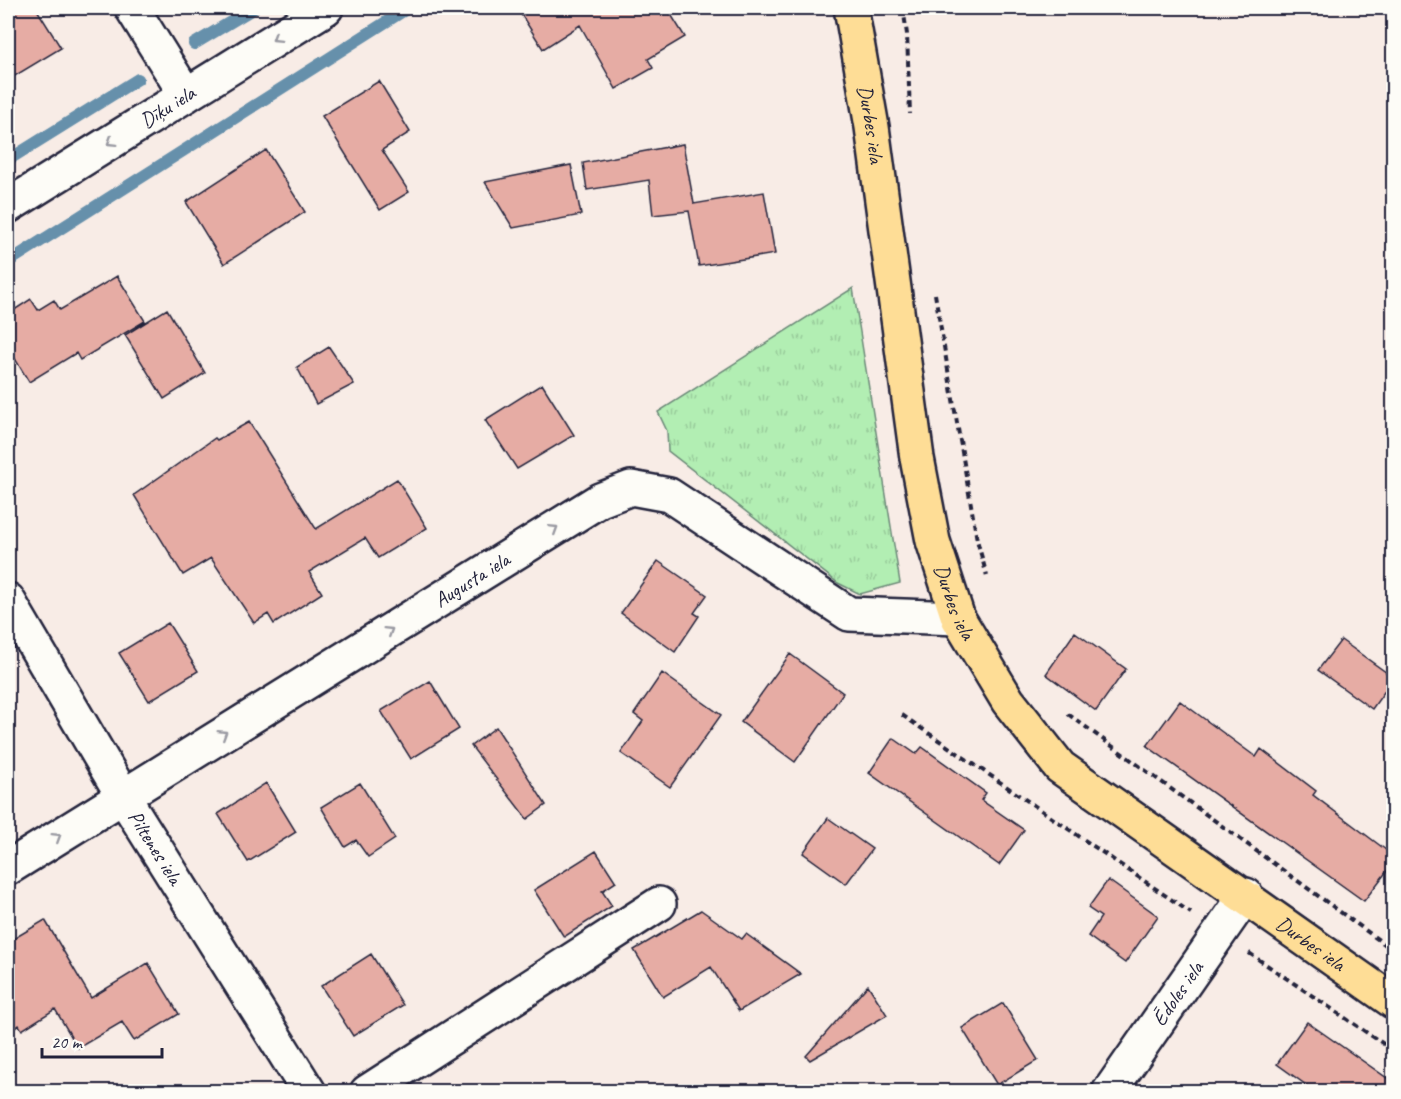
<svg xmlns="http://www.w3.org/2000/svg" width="1401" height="1099" viewBox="0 0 1401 1099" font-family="Caveat,sans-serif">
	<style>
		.grass { fill: url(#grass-tufts); stroke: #6a8877; stroke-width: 1.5 }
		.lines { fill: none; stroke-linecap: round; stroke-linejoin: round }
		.stream { stroke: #6690ab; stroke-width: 12 }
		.building { fill: #e6aca4; stroke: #22223b; stroke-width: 1.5 }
		.minor-casing { stroke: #22223b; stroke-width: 38 }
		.major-casing { stroke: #22223b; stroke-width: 38 }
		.path { stroke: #22223b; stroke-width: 4; stroke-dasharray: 6 4.5; stroke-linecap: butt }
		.minor { stroke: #fdfcf7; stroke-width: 33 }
		.major { stroke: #fedd96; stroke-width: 33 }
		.oneway { stroke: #9a9aa2 }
		.labels { text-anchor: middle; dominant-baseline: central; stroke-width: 5; stroke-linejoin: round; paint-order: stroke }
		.street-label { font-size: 21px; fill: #22223b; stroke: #fdfcf7 }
	</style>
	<defs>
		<pattern id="grass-tufts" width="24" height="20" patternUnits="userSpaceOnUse" patternTransform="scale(1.5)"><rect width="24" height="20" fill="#b2eeb3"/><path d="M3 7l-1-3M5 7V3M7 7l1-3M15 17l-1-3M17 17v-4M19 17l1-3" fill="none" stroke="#99cc9b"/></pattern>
	</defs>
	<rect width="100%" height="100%" fill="#f8ece6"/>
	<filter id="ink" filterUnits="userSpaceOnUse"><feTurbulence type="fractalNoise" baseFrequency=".0167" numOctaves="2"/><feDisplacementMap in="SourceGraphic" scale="12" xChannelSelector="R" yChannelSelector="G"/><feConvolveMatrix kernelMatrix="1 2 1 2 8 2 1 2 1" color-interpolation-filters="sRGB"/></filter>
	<g filter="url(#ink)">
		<path class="grass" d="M 853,288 L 900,583 L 860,594 L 838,583 L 668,451 L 667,431 L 658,412 Z"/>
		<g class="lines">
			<path class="stream" d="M 194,44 L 254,8
				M 8,160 L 138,79
				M 8,262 L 408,8"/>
		</g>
		<path class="building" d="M 8,8 L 36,8 L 61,48 L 8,80 Z
			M 517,8 L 667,8 L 685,37 L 648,59 L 653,68 L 616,89 L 580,25 L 543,49 Z
			M 379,81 L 410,132 L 382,150 L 409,192 L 380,210 L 322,116 Z
			M 683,144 L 694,204 L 764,192 L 775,254 L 699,266 L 689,211 L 653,215 L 649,180 L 587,190 L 583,163 Z
			M 266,150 L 305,212 L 224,264 L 186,202 Z
			M 571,165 L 581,215 L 513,228 L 485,182 Z
			M 117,276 L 145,321 L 80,360 L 76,353 L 29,382 L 8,347 L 8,314 L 31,299 L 38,310 L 54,300 L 60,310 Z
			M 167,309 L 205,373 L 164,399 L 125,335 Z
			M 329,347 L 354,384 L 316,404 L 297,367 Z
			M 542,384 L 574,435 L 517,469 L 485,420 Z
			M 249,422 L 316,529 L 397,479 L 427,528 L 378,558 L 365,538 L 309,572 L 322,593 L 274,624 L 268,614 L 254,623 L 211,558 L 183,575 L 134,495 L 215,438 L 217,440 Z
			M 658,561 L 707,595 L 694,613 L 699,616 L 675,652 L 621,613 Z
			M 168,623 L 198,671 L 149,701 L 119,653 Z
			M 1075,632 L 1126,669 L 1096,711 L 1046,674 Z
			M 1341,640 L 1394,678 L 1372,709 L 1318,670 Z
			M 790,654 L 843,693 L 795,762 L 741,722 Z
			M 662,673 L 721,715 L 670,787 L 621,753 L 643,721 L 634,714 Z
			M 430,681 L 459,729 L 411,759 L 381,711 Z
			M 1180,701 L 1256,757 L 1261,749 L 1316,791 L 1313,795 L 1394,856 L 1394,862 L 1364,901 L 1147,746 Z
			M 496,727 L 546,805 L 527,819 L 471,746 Z
			M 893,738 L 916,754 L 922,747 L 986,793 L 981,800 L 1024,830 L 999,865 L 869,773 Z
			M 266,783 L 296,832 L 248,862 L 218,814 Z
			M 360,783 L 395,839 L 368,857 L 356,840 L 345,847 L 321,807 Z
			M 828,818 L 872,849 L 846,884 L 803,853 Z
			M 596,851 L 616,882 L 602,891 L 612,906 L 564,937 L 534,890 Z
			M 1108,880 L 1158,916 L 1125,963 L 1088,936 L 1101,917 L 1088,908 Z
			M 701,910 L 742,939 L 746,934 L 801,974 L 739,1011 L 711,967 L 663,997 L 634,950 Z
			M 45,920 L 91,998 L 148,963 L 179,1014 L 134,1041 L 122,1022 L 78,1048 L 55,1009 L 22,1030 L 19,1025 L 8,1033 L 8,942 Z
			M 371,954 L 403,1005 L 353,1036 L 321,986 Z
			M 868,985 L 887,1015 L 810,1060 L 806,1056 Z
			M 1003,1003 L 1038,1060 L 997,1085 L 962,1028 Z
			M 1307,1022 L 1394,1083 L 1394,1092 L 1316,1092 L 1277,1064 Z"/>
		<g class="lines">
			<defs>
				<g id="minor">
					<path d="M 132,8 L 186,95"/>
					<path id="s1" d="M 8,206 L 326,8"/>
					<path id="s2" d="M 8,600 L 123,796 L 309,1092"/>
					<path id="s3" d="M 8,868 L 600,500 L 631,488 L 669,495 L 849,614 L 958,618"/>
					<path d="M 367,1092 L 659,904"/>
					<path id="s4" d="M 1109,1092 L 1246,895"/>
				</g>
				<g id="major">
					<path id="s5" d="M 851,8 L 872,127 L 917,458 L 933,541 L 958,618 L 1008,701 L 1060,767 L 1394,1002"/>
				</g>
			</defs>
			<use href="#minor" class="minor-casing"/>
			<use href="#major" class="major-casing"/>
			<path class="path" d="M 903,8 L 907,34 L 910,114
				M 935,294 L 977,540 L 987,576
				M 1068,714 L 1394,951
				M 902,715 L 1191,913
				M 1249,953 L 1394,1051"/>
			<use href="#minor" class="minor"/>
			<use href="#major" class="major"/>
		</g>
		<defs><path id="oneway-chevron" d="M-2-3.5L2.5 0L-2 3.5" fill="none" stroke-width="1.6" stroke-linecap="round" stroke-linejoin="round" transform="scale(1.5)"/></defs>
		<g class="oneway">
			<use href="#oneway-chevron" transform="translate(276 38) rotate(148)"/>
			<use href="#oneway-chevron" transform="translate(111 142) rotate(148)"/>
			<use href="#oneway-chevron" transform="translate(554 529) rotate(-32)"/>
			<use href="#oneway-chevron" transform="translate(389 631) rotate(-32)"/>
			<use href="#oneway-chevron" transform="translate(223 734) rotate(-32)"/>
			<use href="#oneway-chevron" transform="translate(57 837) rotate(-32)"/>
		</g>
	</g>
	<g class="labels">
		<g class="street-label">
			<text stroke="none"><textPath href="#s1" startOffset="188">Dīķu iela</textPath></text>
			<text stroke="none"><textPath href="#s5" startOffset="118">Durbes iela</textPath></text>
			<text stroke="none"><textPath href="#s3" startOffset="546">Augusta iela</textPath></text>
			<text stroke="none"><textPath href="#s5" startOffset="604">Durbes iela</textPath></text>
			<text stroke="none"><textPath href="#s2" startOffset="288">Piltenes iela</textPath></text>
			<text stroke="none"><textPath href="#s5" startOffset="1108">Durbes iela</textPath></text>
			<text stroke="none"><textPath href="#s4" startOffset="120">Ēdoles iela</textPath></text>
		</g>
	</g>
	<rect width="1401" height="1099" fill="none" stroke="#fdfcf7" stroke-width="30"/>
	<rect x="15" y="15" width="1371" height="1069" fill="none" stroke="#22223b" stroke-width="2" filter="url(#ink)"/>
	<path d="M42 1048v9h120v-9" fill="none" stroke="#22223b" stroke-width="3"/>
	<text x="51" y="1048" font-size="18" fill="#22223b" stroke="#fdfcf7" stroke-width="4.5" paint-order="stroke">20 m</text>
</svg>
